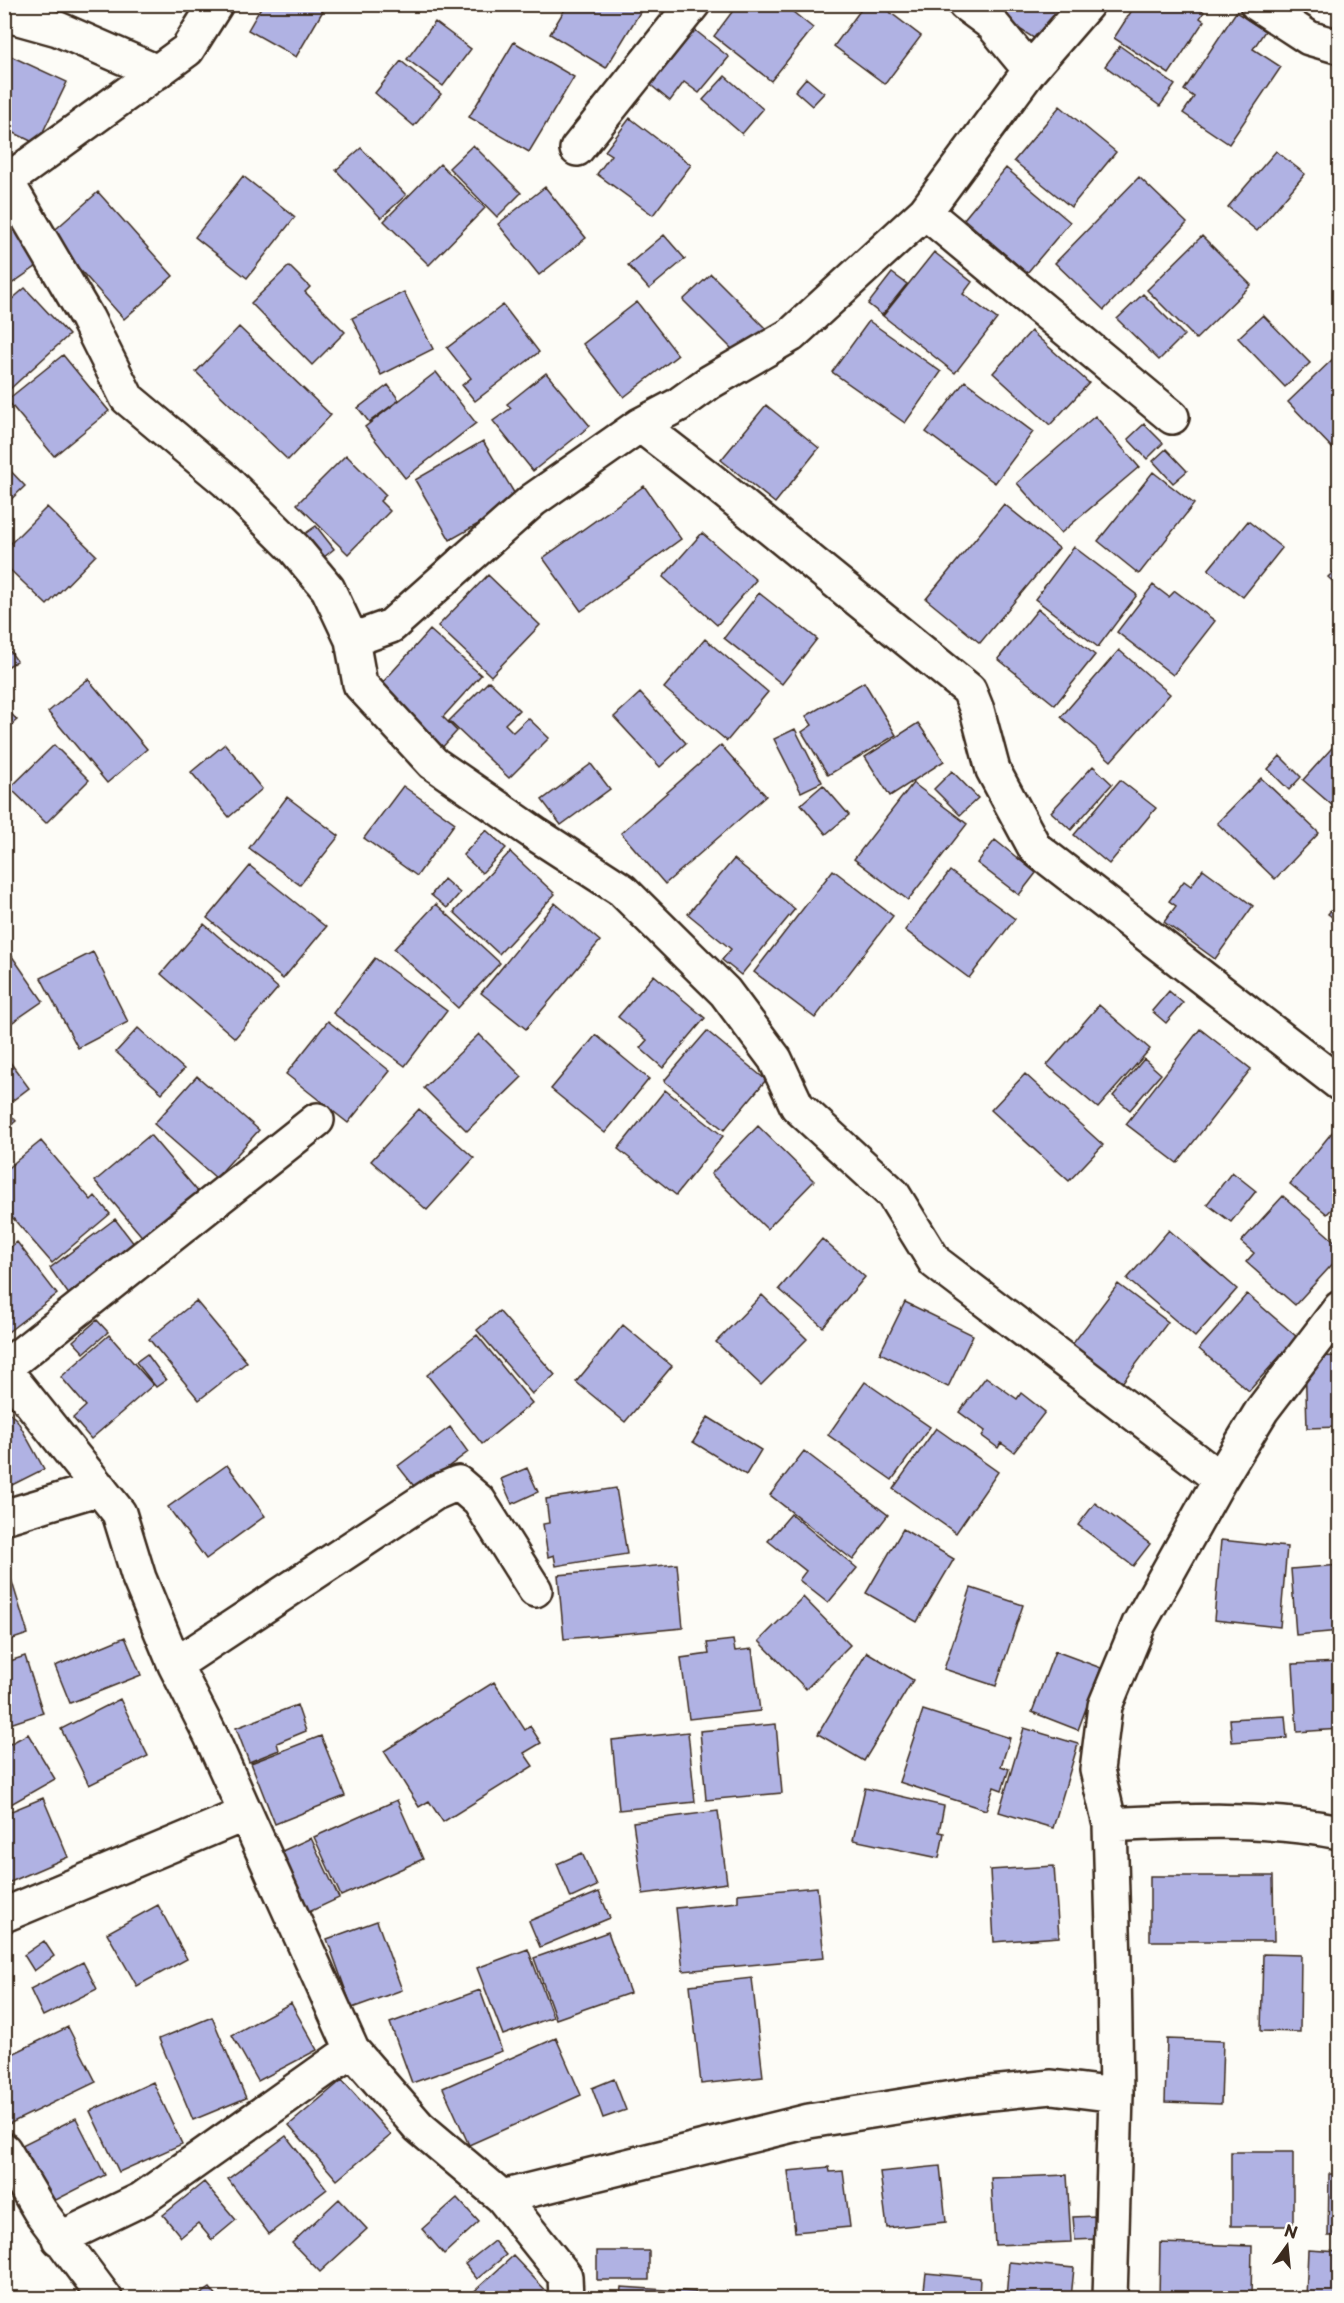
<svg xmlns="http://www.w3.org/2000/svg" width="1344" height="2303" viewBox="0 0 1344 2303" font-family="'Playpen Sans',sans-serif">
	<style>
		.building { fill: #b0b2e3; stroke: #3b2a1e; stroke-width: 1.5 }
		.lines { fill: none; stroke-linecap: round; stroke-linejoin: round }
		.minor-casing { stroke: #3b2a1e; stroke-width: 38 }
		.minor { stroke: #fdfcf7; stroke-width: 33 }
	</style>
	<rect width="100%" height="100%" fill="#fdfcf7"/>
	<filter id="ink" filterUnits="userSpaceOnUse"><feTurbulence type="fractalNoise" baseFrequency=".0167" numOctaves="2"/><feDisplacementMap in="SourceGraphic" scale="12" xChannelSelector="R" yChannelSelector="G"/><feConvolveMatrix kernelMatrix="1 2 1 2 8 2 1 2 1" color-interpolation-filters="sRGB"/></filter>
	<g filter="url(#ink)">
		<path class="building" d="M 263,4 L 327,4 L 296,57 L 248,30 Z
			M 568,4 L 645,4 L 606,68 L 550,34 Z
			M 738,4 L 783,4 L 813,28 L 771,81 L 714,36 Z
			M 865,4 L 879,4 L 921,36 L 885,84 L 834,46 Z
			M 990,4 L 1064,4 L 1040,42 L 988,9 Z
			M 1136,4 L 1193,4 L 1204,12 L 1200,18 L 1204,21 L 1169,74 L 1114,38 Z
			M 1236,12 L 1265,31 L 1253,49 L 1281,67 L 1229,144 L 1183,113 L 1194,97 L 1184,90 Z
			M 435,22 L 471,49 L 443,86 L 407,59 Z
			M 691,27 L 729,57 L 699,93 L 684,82 L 670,101 L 647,82 Z
			M 514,42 L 574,77 L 529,152 L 469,117 Z
			M 1120,46 L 1175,85 L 1160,106 L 1105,66 Z
			M 4,53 L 67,82 L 37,144 L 4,128 Z
			M 401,61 L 441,94 L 414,126 L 375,93 Z
			M 725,76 L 763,109 L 742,134 L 703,100 Z
			M 806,78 L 824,93 L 812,106 L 795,91 Z
			M 1060,106 L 1116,152 L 1071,207 L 1014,161 Z
			M 630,118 L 691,165 L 653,215 L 597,174 L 611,155 L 605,151 Z
			M 473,145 L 521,193 L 497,217 L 449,168 Z
			M 361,148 L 406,195 L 381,218 L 336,170 Z
			M 1276,151 L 1305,174 L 1257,231 L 1228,207 Z
			M 440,164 L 485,208 L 429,265 L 384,221 Z
			M 1006,168 L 1070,222 L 1027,273 L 964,219 Z
			M 243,176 L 295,217 L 247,278 L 195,237 Z
			M 1139,177 L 1187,223 L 1104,310 L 1055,263 Z
			M 545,187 L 586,238 L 539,275 L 498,224 Z
			M 98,192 L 173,276 L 124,319 L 49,235 Z
			M 4,215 L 40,264 L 4,289 Z
			M 664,235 L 685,259 L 649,289 L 628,265 Z
			M 1202,236 L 1251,285 L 1196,339 L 1147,290 Z
			M 934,252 L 972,282 L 963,294 L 997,319 L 955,373 L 883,316 Z
			M 289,266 L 310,287 L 305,292 L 345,332 L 312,365 L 251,303 Z
			M 892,273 L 907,284 L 882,315 L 868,304 Z
			M 711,274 L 766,329 L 738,355 L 683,300 Z
			M 25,288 L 69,335 L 10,389 L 4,383 L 4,306 Z
			M 404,292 L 433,349 L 381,375 L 352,318 Z
			M 1143,294 L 1184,335 L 1159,360 L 1117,319 Z
			M 637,302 L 678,355 L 624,397 L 583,344 Z
			M 503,305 L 539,352 L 475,401 L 462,385 L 471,378 L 447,348 Z
			M 1263,315 L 1310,363 L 1285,387 L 1238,338 Z
			M 869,321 L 941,372 L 905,423 L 832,372 Z
			M 239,327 L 331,415 L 288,460 L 196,372 Z
			M 1031,331 L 1089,383 L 1050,425 L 993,373 Z
			M 63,355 L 109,411 L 54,456 L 7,400 Z
			M 1336,356 L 1340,360 L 1340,449 L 1336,452 L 1288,402 Z
			M 436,372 L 476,423 L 405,478 L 365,427 Z
			M 546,373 L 590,426 L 533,471 L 493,421 L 511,408 L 507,404 Z
			M 965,381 L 1033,432 L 995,483 L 926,432 Z
			M 388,385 L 399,400 L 369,422 L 358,408 Z
			M 766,405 L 819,448 L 775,503 L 721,460 Z
			M 1095,416 L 1139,467 L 1061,533 L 1017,483 Z
			M 1144,424 L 1163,443 L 1147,459 L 1128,439 Z
			M 483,441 L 519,501 L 450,540 L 415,480 Z
			M 1166,449 L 1187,471 L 1173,483 L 1153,461 Z
			M 346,455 L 386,495 L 380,501 L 390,511 L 348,554 L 297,504 Z
			M 4,464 L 25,486 L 4,506 Z
			M 1153,472 L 1194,504 L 1139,574 L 1098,541 Z
			M 644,486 L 681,539 L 581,611 L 543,558 Z
			M 1004,504 L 1059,548 L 980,643 L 926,599 Z
			M 47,507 L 96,555 L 47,605 L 4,564 L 4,550 Z
			M 1248,521 L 1282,548 L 1243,597 L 1208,570 Z
			M 316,526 L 334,549 L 318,562 L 299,538 Z
			M 702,533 L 756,580 L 717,625 L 663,577 Z
			M 1074,547 L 1137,595 L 1098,647 L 1035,599 Z
			M 1340,566 L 1340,588 L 1328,577 Z
			M 488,575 L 540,625 L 491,676 L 438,626 Z
			M 1153,585 L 1169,597 L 1175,591 L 1215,621 L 1173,675 L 1117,632 Z
			M 759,593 L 817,639 L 782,684 L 724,638 Z
			M 1038,609 L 1095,655 L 1055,705 L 998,659 Z
			M 430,630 L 481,675 L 443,717 L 457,731 L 440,750 L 375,691 Z
			M 705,639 L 768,692 L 727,741 L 664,688 Z
			M 4,643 L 17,661 L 4,669 Z
			M 1119,650 L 1170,694 L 1111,761 L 1061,717 Z
			M 88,679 L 147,749 L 107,783 L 48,712 Z
			M 489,681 L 519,710 L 505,724 L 513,732 L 528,718 L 549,738 L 509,778 L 449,721 Z
			M 864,682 L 896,735 L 828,775 L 802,732 L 812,725 L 806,716 Z
			M 640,693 L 686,743 L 660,767 L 614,717 Z
			M 4,706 L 17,720 L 4,731 Z
			M 918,723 L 944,761 L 890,796 L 865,757 Z
			M 795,729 L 822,782 L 801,792 L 774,739 Z
			M 1340,739 L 1340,812 L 1303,780 Z
			M 225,744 L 262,789 L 229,817 L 191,772 Z
			M 54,745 L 89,780 L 46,823 L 10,788 Z
			M 721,745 L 766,796 L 665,884 L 621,833 Z
			M 1280,756 L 1301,777 L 1289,790 L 1268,769 Z
			M 591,764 L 610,789 L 561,825 L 542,800 Z
			M 1093,766 L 1112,784 L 1071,830 L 1051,812 Z
			M 952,771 L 978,798 L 960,815 L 934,789 Z
			M 1261,778 L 1319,833 L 1275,879 L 1217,823 Z
			M 1120,780 L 1156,808 L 1109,864 L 1074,835 Z
			M 913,783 L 967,824 L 908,900 L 854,859 Z
			M 823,785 L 849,815 L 826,834 L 801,804 Z
			M 403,786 L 455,823 L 417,876 L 364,838 Z
			M 287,797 L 339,836 L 300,885 L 249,848 Z
			M 486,830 L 506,848 L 482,873 L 463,855 Z
			M 995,840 L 1036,873 L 1019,895 L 977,863 Z
			M 510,852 L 555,894 L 499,954 L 454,912 Z
			M 734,859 L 795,909 L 741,975 L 722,960 L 731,949 L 688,914 Z
			M 250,866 L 326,927 L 283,979 L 207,918 Z
			M 1203,869 L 1253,906 L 1215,959 L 1164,922 L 1176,906 L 1169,901 L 1184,881 L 1191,886 Z
			M 833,870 L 893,916 L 815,1018 L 754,972 Z
			M 950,871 L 1015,919 L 969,978 L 905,930 Z
			M 444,879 L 460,893 L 447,908 L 431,895 Z
			M 1340,900 L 1340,923 L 1328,914 Z
			M 555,903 L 600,941 L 526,1029 L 481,993 Z
			M 436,904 L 500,963 L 458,1008 L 394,949 Z
			M 204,924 L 278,988 L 235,1038 L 161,974 Z
			M 7,949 L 43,1001 L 4,1028 L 4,950 Z
			M 93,952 L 128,1022 L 78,1048 L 41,978 Z
			M 375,958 L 447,1011 L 405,1066 L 333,1013 Z
			M 654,975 L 705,1018 L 663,1068 L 640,1048 L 647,1040 L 618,1017 Z
			M 1169,991 L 1183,1003 L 1166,1023 L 1152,1011 Z
			M 1099,1005 L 1150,1049 L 1098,1108 L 1047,1065 Z
			M 328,1021 L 390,1071 L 348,1123 L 286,1074 Z
			M 138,1028 L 184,1069 L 162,1093 L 116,1052 Z
			M 1200,1029 L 1251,1069 L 1177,1163 L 1126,1124 Z
			M 707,1031 L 766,1080 L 724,1130 L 664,1081 Z
			M 479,1034 L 522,1077 L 467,1131 L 424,1088 Z
			M 596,1035 L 649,1079 L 605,1133 L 551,1089 Z
			M 4,1054 L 29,1088 L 8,1104 L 4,1098 Z
			M 1144,1059 L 1161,1074 L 1130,1110 L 1113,1096 Z
			M 1025,1074 L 1103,1145 L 1069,1181 L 991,1110 Z
			M 197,1076 L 259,1130 L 216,1178 L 154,1124 Z
			M 665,1090 L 723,1136 L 676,1195 L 618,1149 Z
			M 4,1108 L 16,1121 L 4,1131 Z
			M 419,1109 L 474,1158 L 427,1210 L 371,1161 Z
			M 1338,1125 L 1340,1200 L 1327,1214 L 1290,1184 Z
			M 758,1126 L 814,1181 L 767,1229 L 711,1174 Z
			M 150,1135 L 200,1194 L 145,1240 L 95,1181 Z
			M 41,1141 L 91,1200 L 95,1196 L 110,1214 L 52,1263 L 4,1208 L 4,1171 Z
			M 1232,1172 L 1256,1191 L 1231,1222 L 1207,1204 Z
			M 1283,1196 L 1340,1246 L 1340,1256 L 1295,1305 L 1246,1262 L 1254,1253 L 1241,1242 Z
			M 115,1219 L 138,1249 L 72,1299 L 50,1268 Z
			M 1169,1230 L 1237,1289 L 1195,1337 L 1127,1279 Z
			M 822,1239 L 865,1277 L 823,1327 L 779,1289 Z
			M 17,1242 L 57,1294 L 4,1335 L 4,1252 Z
			M 1118,1284 L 1168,1322 L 1116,1391 L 1065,1354 Z
			M 1247,1294 L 1297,1337 L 1249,1391 L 1199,1349 Z
			M 762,1295 L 807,1339 L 761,1385 L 716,1342 Z
			M 196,1301 L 247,1362 L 199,1400 L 149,1339 Z
			M 905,1302 L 973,1335 L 948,1387 L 880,1353 Z
			M 499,1311 L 555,1375 L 532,1394 L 477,1330 Z
			M 97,1320 L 108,1332 L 84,1353 L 73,1341 Z
			M 623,1325 L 672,1366 L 625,1422 L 576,1382 Z
			M 109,1335 L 153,1385 L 91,1439 L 73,1418 L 86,1406 L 61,1377 Z
			M 477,1335 L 532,1403 L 482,1444 L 427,1375 Z
			M 147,1354 L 166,1380 L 156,1387 L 136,1362 Z
			M 1340,1356 L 1340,1427 L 1307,1428 L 1305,1357 Z
			M 986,1377 L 1017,1399 L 1021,1393 L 1045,1412 L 1014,1452 L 1001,1443 L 998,1448 L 982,1436 L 985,1431 L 959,1412 Z
			M 865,1382 L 930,1427 L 892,1480 L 828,1435 Z
			M 4,1408 L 17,1420 L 44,1469 L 4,1489 Z
			M 708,1417 L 761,1450 L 746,1475 L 693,1442 Z
			M 450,1427 L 468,1452 L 417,1490 L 398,1466 Z
			M 936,1428 L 998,1472 L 956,1533 L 893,1489 Z
			M 804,1451 L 888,1515 L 853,1560 L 770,1495 Z
			M 227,1465 L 265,1516 L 206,1559 L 168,1507 Z
			M 527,1468 L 538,1492 L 512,1504 L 501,1479 Z
			M 616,1488 L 627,1554 L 556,1566 L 554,1555 L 548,1557 L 543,1524 L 549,1523 L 546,1499 Z
			M 1095,1503 L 1150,1544 L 1133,1566 L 1078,1525 Z
			M 791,1514 L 857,1568 L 828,1603 L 799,1580 L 806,1571 L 768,1541 Z
			M 903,1529 L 954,1559 L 917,1622 L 866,1593 Z
			M 1221,1540 L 1287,1547 L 1280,1627 L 1214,1620 Z
			M 677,1564 L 683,1628 L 564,1639 L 558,1575 Z
			M 1340,1565 L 1340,1631 L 1296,1635 L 1291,1569 Z
			M 9,1572 L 28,1634 L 4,1642 L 4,1574 Z
			M 971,1588 L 1023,1605 L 996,1686 L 944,1669 Z
			M 803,1597 L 850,1645 L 806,1689 L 759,1641 Z
			M 125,1637 L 141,1675 L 70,1703 L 55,1666 Z
			M 733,1640 L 735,1651 L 752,1649 L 760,1711 L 689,1719 L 681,1658 L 709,1654 L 707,1643 Z
			M 1055,1651 L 1101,1668 L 1078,1730 L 1032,1712 Z
			M 867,1652 L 913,1680 L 864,1761 L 818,1734 Z
			M 25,1656 L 43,1713 L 4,1726 L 4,1663 Z
			M 1340,1662 L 1340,1729 L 1297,1732 L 1293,1664 Z
			M 494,1682 L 525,1730 L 530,1726 L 541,1743 L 524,1753 L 533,1766 L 443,1822 L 429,1801 L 419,1807 L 384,1751 Z
			M 120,1699 L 148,1756 L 89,1785 L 61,1729 Z
			M 297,1705 L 306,1731 L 277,1743 L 279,1750 L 249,1762 L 236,1728 Z
			M 923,1710 L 1010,1738 L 1001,1766 L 1009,1769 L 1002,1790 L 994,1787 L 986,1810 L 899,1782 Z
			M 1285,1716 L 1287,1738 L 1232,1742 L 1230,1719 Z
			M 776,1724 L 782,1793 L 706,1800 L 700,1731 Z
			M 1024,1728 L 1078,1744 L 1053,1828 L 999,1812 Z
			M 688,1732 L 695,1802 L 619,1810 L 612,1740 Z
			M 28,1734 L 55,1779 L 4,1808 L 4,1747 Z
			M 321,1736 L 345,1796 L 275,1824 L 251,1763 Z
			M 865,1788 L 944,1806 L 939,1832 L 944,1833 L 939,1858 L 853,1840 Z
			M 43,1798 L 68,1857 L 8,1883 L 4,1875 L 4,1814 Z
			M 397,1800 L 423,1859 L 341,1896 L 314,1837 Z
			M 718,1811 L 727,1883 L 643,1894 L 633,1822 Z
			M 311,1838 L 339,1898 L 307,1913 L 280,1852 Z
			M 582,1853 L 597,1886 L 571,1898 L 557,1864 Z
			M 1054,1866 L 1059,1937 L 994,1942 L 990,1870 Z
			M 1150,1876 L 1273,1876 L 1274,1941 L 1150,1941 Z
			M 817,1887 L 824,1958 L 683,1971 L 676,1908 L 738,1902 L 738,1894 Z
			M 599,1892 L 610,1918 L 540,1947 L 529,1921 Z
			M 158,1905 L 187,1959 L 137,1986 L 107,1933 Z
			M 377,1921 L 402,1990 L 352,2008 L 327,1939 Z
			M 608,1932 L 630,1993 L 556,2019 L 534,1958 Z
			M 44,1941 L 54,1956 L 34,1971 L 24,1955 Z
			M 528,1949 L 553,2017 L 503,2035 L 477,1968 Z
			M 1263,1954 L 1301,1955 L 1300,2032 L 1261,2031 Z
			M 83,1962 L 97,1989 L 43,2016 L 30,1989 Z
			M 752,1978 L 763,2077 L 701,2084 L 690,1985 Z
			M 480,1990 L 502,2051 L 412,2083 L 390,2023 Z
			M 291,2003 L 317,2050 L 258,2081 L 232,2035 Z
			M 212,2017 L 246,2098 L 193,2120 L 159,2039 Z
			M 68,2027 L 96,2082 L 9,2124 L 4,2114 L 4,2058 Z
			M 556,2038 L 581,2095 L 469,2145 L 443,2088 Z
			M 1167,2039 L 1223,2041 L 1221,2104 L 1165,2102 Z
			M 614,2079 L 626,2110 L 603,2118 L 592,2088 Z
			M 342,2080 L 391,2135 L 337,2180 L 289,2125 Z
			M 153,2082 L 182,2144 L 119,2172 L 90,2111 Z
			M 76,2118 L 105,2175 L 48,2204 L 18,2147 Z
			M 286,2136 L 327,2189 L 269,2234 L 228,2179 Z
			M 1231,2152 L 1293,2152 L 1293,2226 L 1231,2226 Z
			M 940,2166 L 946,2222 L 887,2228 L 880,2172 Z
			M 829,2167 L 830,2172 L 843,2171 L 850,2227 L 795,2232 L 788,2171 Z
			M 1329,2174 L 1340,2174 L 1340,2236 L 1328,2236 Z
			M 1067,2175 L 1071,2242 L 995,2245 L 991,2178 Z
			M 204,2182 L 236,2220 L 212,2240 L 198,2223 L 181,2237 L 163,2215 Z
			M 457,2198 L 479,2222 L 444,2254 L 422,2229 Z
			M 339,2199 L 367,2229 L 320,2272 L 292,2243 Z
			M 1096,2216 L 1097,2239 L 1075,2240 L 1073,2217 Z
			M 494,2241 L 506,2255 L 477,2279 L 465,2264 Z
			M 1160,2243 L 1252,2246 L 1251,2298 L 1159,2298 Z
			M 1308,2250 L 1340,2252 L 1340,2298 L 1306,2298 Z
			M 597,2251 L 649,2251 L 649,2280 L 597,2280 Z
			M 513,2256 L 553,2298 L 467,2298 Z
			M 1009,2262 L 1074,2268 L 1071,2298 L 1006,2298 Z
			M 926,2273 L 980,2278 L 979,2298 L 923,2298 Z
			M 621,2287 L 696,2292 L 695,2298 L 620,2298 Z
			M 210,2288 L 218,2298 L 195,2298 Z"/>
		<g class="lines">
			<defs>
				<path id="minor" d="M 965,4 L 992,24 L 1030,70
					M 1257,4 L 1309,38 L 1340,47
					M 4,14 L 58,29 L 157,72
					M 577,149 L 693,4
					M 7,182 L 87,318 L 127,398 L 226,481 L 294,548 L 328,589 L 352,640 L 360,684 L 433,763 L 537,835 L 622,890 L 725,992 L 775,1059 L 797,1106 L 893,1194 L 935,1262 L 1220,1479
					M 4,183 L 187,50 L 216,4
					M 925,212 L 1172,417
					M 640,425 L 711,480 L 969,690 L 977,710 L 993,770 L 1035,848 L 1340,1084
					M 352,640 L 391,626 L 533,500 L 640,425 L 678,405 L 710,382 L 791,335 L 925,212 L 1030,70 L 1087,4
					M 4,1368 L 317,1120
					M 4,1369 L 119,1513 L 139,1578 L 175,1665 L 211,1736 L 352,2050 L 419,2127 L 502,2197 L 565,2276 L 566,2298
					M 4,1517 L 100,1488
					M 175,1665 L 435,1493 L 458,1483 L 479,1501 L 535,1590
					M 1110,1825 C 1186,1821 1264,1817 1340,1832
					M 4,1915 L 245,1814
					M 4,2150 L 40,2211 L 105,2298
					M 502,2197 L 809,2121 L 971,2095 L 1052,2087 L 1116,2095
					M 59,2239 L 142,2199 L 352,2050
					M 1110,2298 L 1116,2095 L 1114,1964 L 1110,1825 L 1097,1770 L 1105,1706 L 1139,1624 L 1220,1479 L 1262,1410 L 1340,1308"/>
			</defs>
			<use href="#minor" class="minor-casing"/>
			<use href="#minor" class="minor"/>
		</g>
	</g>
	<rect width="1344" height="2303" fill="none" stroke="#fdfcf7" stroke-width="24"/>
	<rect x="12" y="12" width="1320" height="2279" fill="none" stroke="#3b2a1e" stroke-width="2" filter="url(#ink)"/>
	<g transform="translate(1287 2246) rotate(15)" stroke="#fdfcf7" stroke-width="4.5" paint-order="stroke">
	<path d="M0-4.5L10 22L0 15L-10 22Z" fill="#3b2a1e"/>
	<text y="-9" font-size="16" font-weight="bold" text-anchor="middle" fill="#3b2a1e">N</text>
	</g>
</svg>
